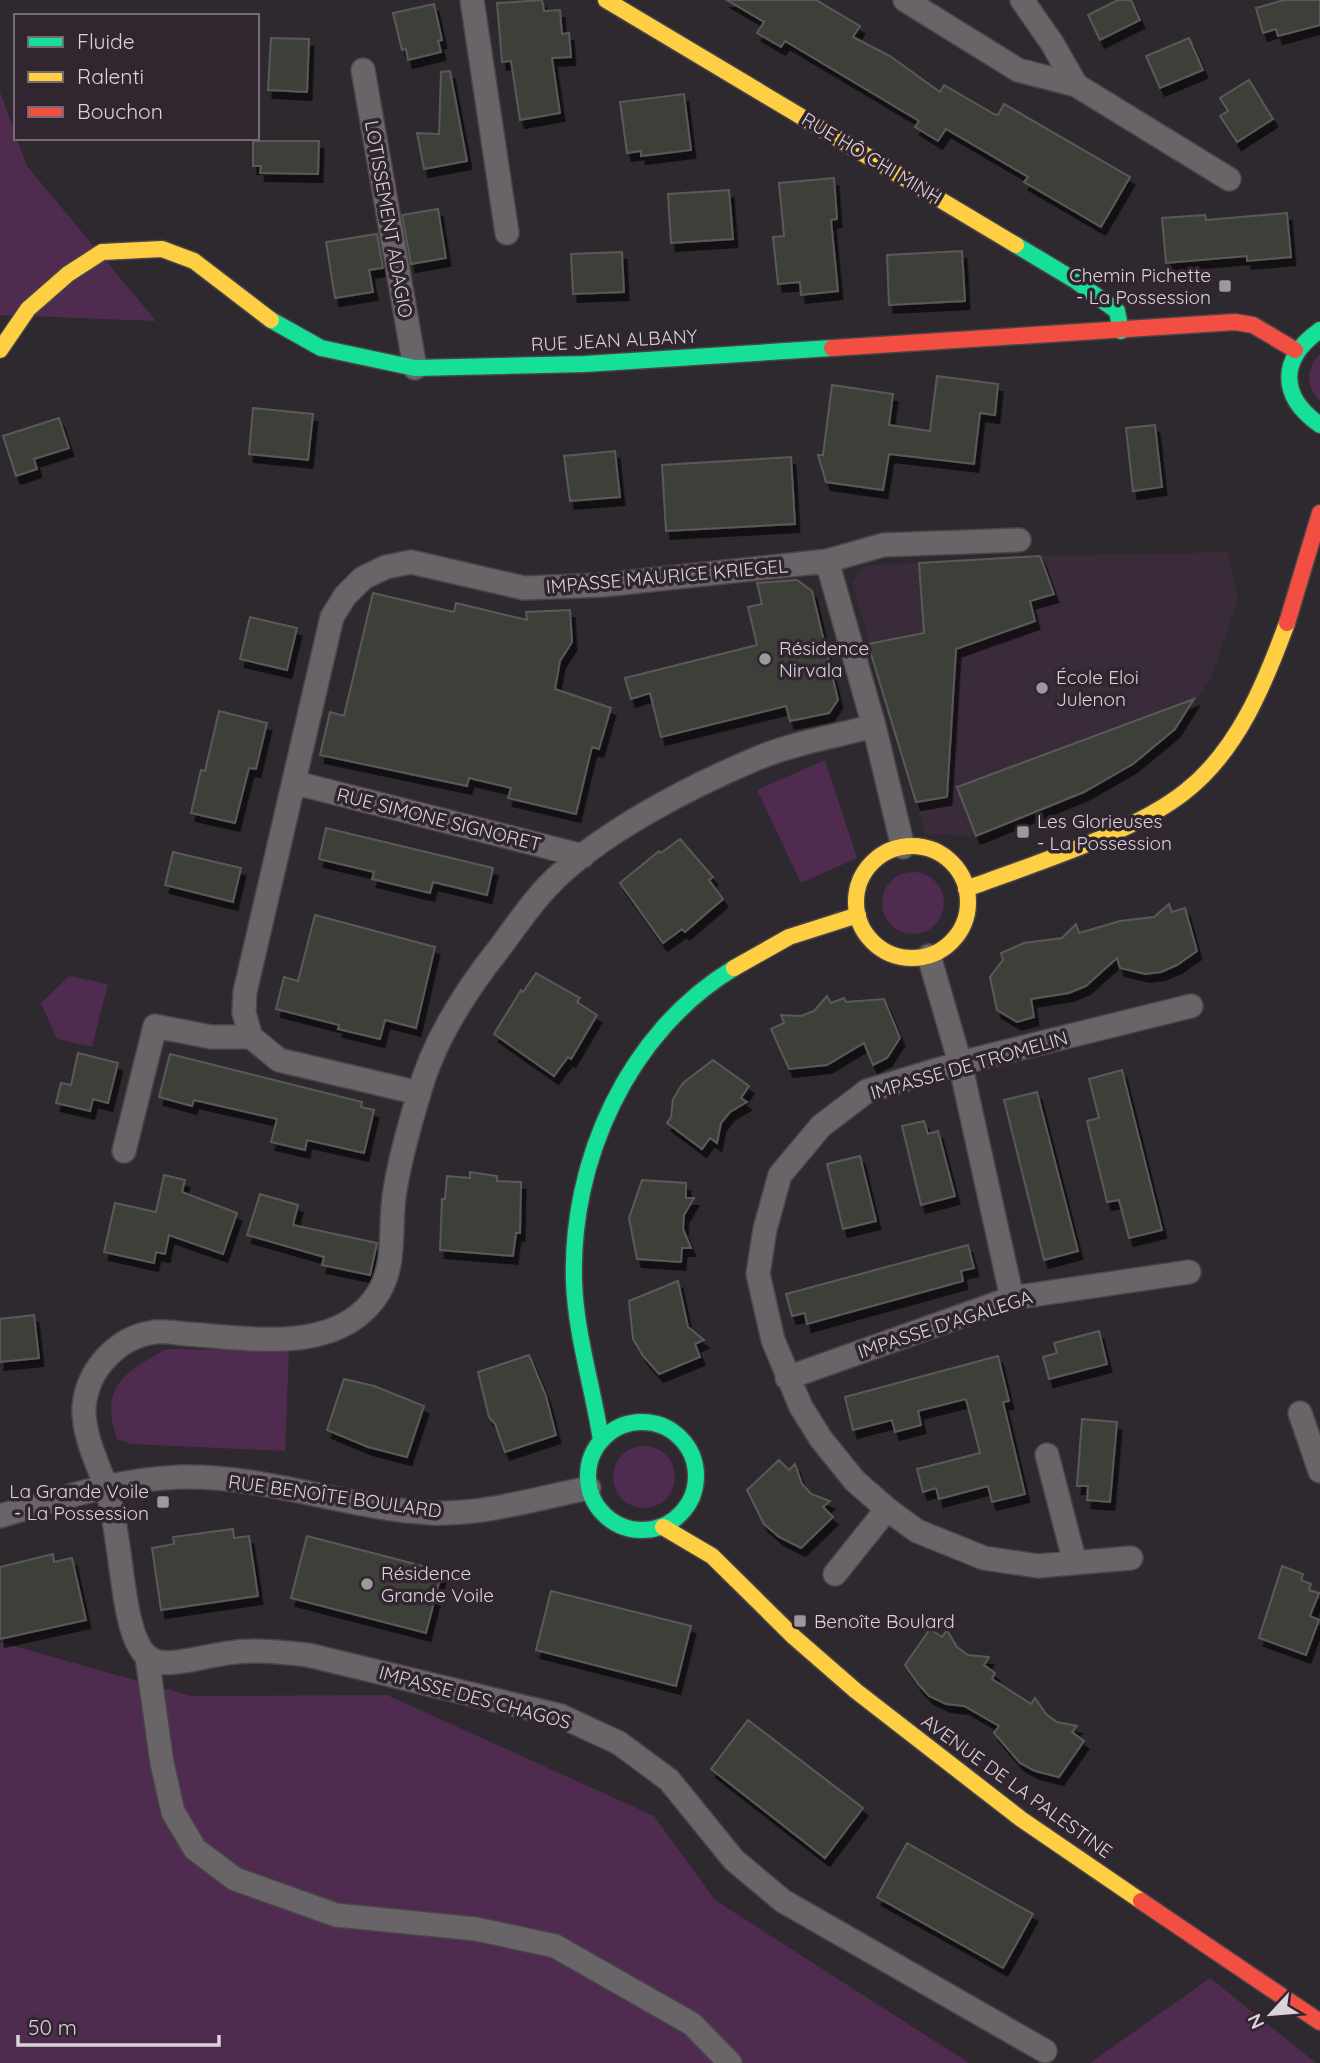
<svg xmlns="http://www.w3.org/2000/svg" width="1320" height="2063" viewBox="0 0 1320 2063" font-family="Quicksand,sans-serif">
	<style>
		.built { fill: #392b39 }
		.green { fill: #4e2b4f }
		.building { fill: #3e4039; stroke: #5a5959; stroke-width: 2; filter: url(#shadow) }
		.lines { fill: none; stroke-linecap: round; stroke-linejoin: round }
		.street-casing { stroke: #4a4449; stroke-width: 26 }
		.fast-casing { stroke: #4a4449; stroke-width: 19 }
		.slow-casing { stroke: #4a4449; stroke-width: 19 }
		.jam-casing { stroke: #4a4449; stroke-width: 19 }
		.street { stroke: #696468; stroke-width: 23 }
		.fast { stroke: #16e098; stroke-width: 16 }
		.slow { stroke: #ffcf43; stroke-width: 16 }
		.jam { stroke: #f24e42; stroke-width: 16 }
		.poi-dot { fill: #9e989d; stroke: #312630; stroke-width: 2.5 }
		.labels { text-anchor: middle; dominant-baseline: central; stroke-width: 7; stroke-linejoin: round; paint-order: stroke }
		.street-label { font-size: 19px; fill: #dad3d9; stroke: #312630 }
		.poi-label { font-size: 19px; fill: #dad3d9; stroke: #312630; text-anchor: start }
	</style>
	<defs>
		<filter id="shadow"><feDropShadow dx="4.5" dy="8" stdDeviation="0" flood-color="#0009"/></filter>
	</defs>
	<rect width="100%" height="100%" fill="#2e292e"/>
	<path class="built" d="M 1228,552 L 1238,600 L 1211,678 L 1175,729 L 1133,764 L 1084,792 L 976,836 L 925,834 L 852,583 L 862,566 L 1040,556 Z"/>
	<path class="green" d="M 0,92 L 27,166 L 156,321 L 0,315 Z
		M 1320,354 L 1320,401 C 1305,386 1306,368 1320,354 Z
		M 825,760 L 857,858 L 801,883 L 757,790 Z
		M882 903a31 31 0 1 1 62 0a31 31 0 1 1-62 0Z
		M 69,976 L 108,984 L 92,1047 L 57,1039 L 41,1003 Z
		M 167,1349 L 289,1351 L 285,1451 L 130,1444 L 117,1439 C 98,1387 127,1370 167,1349 Z
		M613 1477a31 31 0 1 1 62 0a31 31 0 1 1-62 0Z
		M 0,1642 L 191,1696 L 387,1695 L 654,1816 L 715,1900 L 969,2063 L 0,2063 Z
		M 1210,1978 L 1316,2063 L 1090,2063 Z"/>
	<path class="building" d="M 542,0 L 544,11 L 560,10 L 562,34 L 569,33 L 571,57 L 552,58 L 560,113 L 520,120 L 511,61 L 502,62 L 497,3 Z
		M 727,0 L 816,0 L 860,26 L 853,37 L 890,56 L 940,92 L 944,85 L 994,114 L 998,115 L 1004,104 L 1130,177 L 1101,227 L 1024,182 L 1028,177 L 946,129 L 938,141 L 915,127 L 919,121 L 785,41 L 781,47 L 757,33 L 764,22 Z
		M 1118,0 L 1131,0 L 1140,20 L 1100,40 L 1088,15 Z
		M 1284,0 L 1320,0 L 1320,25 L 1278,36 L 1276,29 L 1263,33 L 1256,8 Z
		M 434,4 L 442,40 L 438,41 L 441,52 L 408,60 L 406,49 L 402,50 L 393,13 Z
		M 271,38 L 309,39 L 307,92 L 268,90 Z
		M 1189,38 L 1203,70 L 1160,88 L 1146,56 Z
		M 450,71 L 467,161 L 424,169 L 417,133 L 439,134 L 441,72 Z
		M 1249,80 L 1273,119 L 1237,142 L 1220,116 L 1228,111 L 1220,98 Z
		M 684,94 L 691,150 L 641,156 L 641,151 L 627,153 L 620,102 Z
		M 253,141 L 319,141 L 318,174 L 260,173 L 261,166 L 253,166 Z
		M 834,178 L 837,219 L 831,220 L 838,291 L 801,295 L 800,282 L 778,284 L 773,237 L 784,236 L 779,183 Z
		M 729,190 L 733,239 L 671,243 L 668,194 Z
		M 438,209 L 446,258 L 411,264 L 402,215 Z
		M 1287,213 L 1291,257 L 1247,261 L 1247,256 L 1166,263 L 1162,218 L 1205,215 L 1206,220 Z
		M 377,234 L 383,268 L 369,270 L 373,292 L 335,298 L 326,242 Z
		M 962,251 L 965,301 L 889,305 L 887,255 Z
		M 622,252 L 624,292 L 573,294 L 571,254 Z
		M 937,376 L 998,384 L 995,415 L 980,413 L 974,464 L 889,454 L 883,490 L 826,482 L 818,455 L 823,455 L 832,385 L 893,394 L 889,425 L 930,431 Z
		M 253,408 L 313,414 L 308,460 L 249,454 Z
		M 59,418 L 69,448 L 34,459 L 37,469 L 16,476 L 3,436 Z
		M 1155,425 L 1162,487 L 1133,491 L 1126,428 Z
		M 615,451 L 620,497 L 570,501 L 564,456 Z
		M 791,457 L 795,524 L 666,531 L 662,465 Z
		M 1040,556 L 1054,594 L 1030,601 L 1035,621 L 956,649 L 947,797 L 916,802 L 868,644 L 924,633 L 919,563 Z
		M 797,580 L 812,591 L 838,700 L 829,713 L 790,721 L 786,706 L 661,737 L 650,693 L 631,699 L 625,678 L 757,645 L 748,607 L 762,604 L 757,583 Z
		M 373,593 L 454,612 L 456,603 L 527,620 L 526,612 L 570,610 L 572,642 L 560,661 L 555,689 L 611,708 L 599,749 L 592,747 L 576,814 L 508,798 L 511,788 L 469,778 L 467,786 L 320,755 L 330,712 L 344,716 Z
		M 250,617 L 297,628 L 287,670 L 240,659 Z
		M 1194,699 L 1175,729 L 1133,764 L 1084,792 L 976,836 L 957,787 Z
		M 219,711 L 267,723 L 256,769 L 249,768 L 235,823 L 191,813 L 201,770 L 205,771 Z
		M 326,828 L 493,868 L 487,895 L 433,882 L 430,893 L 372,879 L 374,872 L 319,859 Z
		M 680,839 L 713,877 L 709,880 L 723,899 L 685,932 L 682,929 L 663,943 L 620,883 L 659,851 L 661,853 Z
		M 173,852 L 241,868 L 233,902 L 165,885 Z
		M 1169,904 L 1172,912 L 1185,908 L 1197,951 L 1177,965 L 1161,972 L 1145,974 L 1120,968 L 1117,958 L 1086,986 L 1069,993 L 1031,999 L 1034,1017 L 1017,1022 L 997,1010 L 990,977 L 1003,960 L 1001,953 L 1024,943 L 1062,938 L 1076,924 L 1079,933 L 1120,921 L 1154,917 Z
		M 315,915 L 435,947 L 416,1028 L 385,1020 L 380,1039 L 338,1029 L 339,1025 L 276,1009 L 284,977 L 298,981 Z
		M 536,973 L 580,998 L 577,1002 L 597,1015 L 571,1059 L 568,1057 L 554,1076 L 494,1034 L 521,990 L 523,992 Z
		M 827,996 L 831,1003 L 844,998 L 846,1002 L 884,999 L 900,1038 L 887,1058 L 873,1065 L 864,1043 L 827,1065 L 789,1069 L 771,1029 L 784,1023 L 781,1015 L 801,1016 L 814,1011 Z
		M 78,1053 L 118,1063 L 108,1103 L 93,1099 L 90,1111 L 56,1103 L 61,1083 L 71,1085 Z
		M 170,1054 L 362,1102 L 361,1107 L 374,1110 L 364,1153 L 307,1140 L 305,1150 L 271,1142 L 277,1119 L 194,1100 L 192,1106 L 159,1097 Z
		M 713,1060 L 749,1086 L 741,1098 L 747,1102 L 730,1112 L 721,1123 L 717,1143 L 710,1138 L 702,1149 L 667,1123 L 671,1117 L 673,1099 L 683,1083 Z
		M 1122,1070 L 1162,1230 L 1129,1238 L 1119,1200 L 1107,1202 L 1087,1121 L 1099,1118 L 1089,1079 Z
		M 1037,1092 L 1078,1251 L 1044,1260 L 1004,1100 Z
		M 924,1121 L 928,1134 L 938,1131 L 955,1196 L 921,1205 L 902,1126 Z
		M 860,1156 L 876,1221 L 843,1229 L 827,1164 Z
		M 470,1172 L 497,1176 L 497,1181 L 521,1182 L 520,1233 L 516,1233 L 513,1256 L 440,1250 L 442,1199 L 445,1199 L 447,1176 L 470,1178 Z
		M 164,1175 L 185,1180 L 182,1192 L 237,1213 L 223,1254 L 169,1235 L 165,1254 L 156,1252 L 154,1263 L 104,1252 L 115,1203 L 156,1212 Z
		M 642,1180 L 686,1183 L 686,1198 L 694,1198 L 684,1215 L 683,1229 L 691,1248 L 682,1248 L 681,1262 L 637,1259 L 629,1218 Z
		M 260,1194 L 298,1205 L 293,1225 L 377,1243 L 370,1275 L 322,1265 L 324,1257 L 247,1235 Z
		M 968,1245 L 974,1268 L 961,1271 L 963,1281 L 807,1324 L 805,1313 L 792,1316 L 786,1294 Z
		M 678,1281 L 688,1327 L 704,1340 L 695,1344 L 700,1357 L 659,1374 L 643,1356 L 633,1339 L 629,1301 Z
		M 34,1315 L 39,1358 L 0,1362 L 0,1319 Z
		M 1099,1331 L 1107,1364 L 1049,1379 L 1043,1357 L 1057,1353 L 1054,1343 Z
		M 529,1355 L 546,1396 L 556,1435 L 505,1452 L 495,1424 L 489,1417 L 478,1372 Z
		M 998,1356 L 1009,1401 L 1003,1402 L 1025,1494 L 992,1502 L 988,1486 L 939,1499 L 936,1488 L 923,1492 L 917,1469 L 980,1453 L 966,1399 L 918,1411 L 921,1425 L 895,1432 L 892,1420 L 853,1430 L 845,1397 Z
		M 344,1379 L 374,1386 L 424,1406 L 407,1457 L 368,1447 L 327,1430 Z
		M 1082,1419 L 1117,1422 L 1110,1502 L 1087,1500 L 1088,1486 L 1077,1486 Z
		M 779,1460 L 789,1470 L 795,1464 L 802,1484 L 811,1494 L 830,1501 L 823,1507 L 833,1517 L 801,1548 L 779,1537 L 764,1524 L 747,1490 Z
		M 233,1529 L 234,1538 L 249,1536 L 258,1596 L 161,1610 L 152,1548 L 174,1544 L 173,1537 Z
		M 307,1536 L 442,1571 L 426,1633 L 291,1598 Z
		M 53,1554 L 54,1562 L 72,1558 L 86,1620 L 0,1639 L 0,1567 Z
		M 1282,1566 L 1303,1574 L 1301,1580 L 1311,1584 L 1309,1590 L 1319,1593 L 1310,1616 L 1319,1620 L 1306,1655 L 1259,1638 Z
		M 551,1591 L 691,1626 L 676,1686 L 536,1650 Z
		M 930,1629 L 942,1637 L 947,1630 L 957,1647 L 968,1655 L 989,1657 L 984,1665 L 995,1673 L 992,1679 L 1031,1704 L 1035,1698 L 1046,1714 L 1057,1722 L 1077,1726 L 1072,1732 L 1084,1741 L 1059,1777 L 1035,1771 L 1020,1763 L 994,1733 L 999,1726 L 964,1706 L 946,1704 L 929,1696 L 919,1685 L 905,1665 Z
		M 748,1720 L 863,1808 L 825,1858 L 711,1769 Z
		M 907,1843 L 1033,1914 L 1003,1968 L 877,1897 Z"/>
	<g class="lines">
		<defs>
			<path id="street" d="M 472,0 L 507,233
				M 905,0 L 1018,70 L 1076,85 L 1229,179
				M 1022,0 L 1052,43 L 1076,85
				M 363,70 L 415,368
				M 827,561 L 874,726 L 903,847
				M 874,726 C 836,736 794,743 758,758 C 691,786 597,834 547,887 C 529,906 514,929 498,950 C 464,993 432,1043 418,1097 C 409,1127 400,1159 395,1190 C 389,1222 397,1262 379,1292 C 340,1356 249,1338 187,1334 C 177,1333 165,1331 155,1332 C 117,1337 87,1370 84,1407 C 83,1434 96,1460 105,1484 C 116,1516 120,1567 126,1602 C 140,1683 163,1663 228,1653 C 254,1649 281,1652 308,1655 L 561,1716 L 619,1743 L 669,1780 L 734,1860 L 783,1901 L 1045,2051
				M 296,783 L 583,856
				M 929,956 L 960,1063 L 1012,1298
				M 419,1093 L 279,1060 L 251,1037 L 244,1013 L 245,992 L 332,617 L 345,596 L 363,578 L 386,567 L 411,562 L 524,588 L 603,585 L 827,561 L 883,545 L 1019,540
				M 124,1151 L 155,1026 L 211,1037 L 251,1037
				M 787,1378 L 1012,1298 L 1189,1272
				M 1300,1413 L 1320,1471
				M 1047,1455 L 1075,1563
				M 0,1516 C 59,1499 118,1479 181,1477 C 268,1475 348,1509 432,1513 C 484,1515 538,1498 589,1488
				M 1131,1558 L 1038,1566 L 984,1558 L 917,1531 L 887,1509 L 855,1481 L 821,1439 L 801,1407 L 773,1340 L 758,1274 L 765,1229 L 780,1175 L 821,1126 L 867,1091 L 960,1063 L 1191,1006
				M 835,1574 L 887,1509
				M 147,1657 L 162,1763 L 173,1812 L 195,1849 L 235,1879 L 336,1915 L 476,1929 L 555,1946 L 692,2024 L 730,2063"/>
			<path id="fast" d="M 1016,245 L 1076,281 L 1117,311 L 1121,331
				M 271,320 L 321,348 L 415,368 L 585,364 L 832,348
				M 1320,330 C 1279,359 1279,396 1320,425
				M588 1476a54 54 0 1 1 108 0a54 54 0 1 1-108 0Z
				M 601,1440 C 593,1388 576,1335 574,1282 C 570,1161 628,1032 734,968"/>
			<path id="slow" d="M 606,0 L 1016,245
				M 0,350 L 28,309 L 68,274 L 102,252 L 162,249 L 194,261 L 271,320
				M856 902a56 56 0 1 1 112 0a56 56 0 1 1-112 0Z
				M 966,889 C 1030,865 1134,833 1186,791 C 1238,750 1265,683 1287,623
				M 734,968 L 789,937 L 858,915
				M 663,1527 L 712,1556 L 794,1637 L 856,1691 L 1021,1819 L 1141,1901"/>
			<path id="jam" d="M 832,348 L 1235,322 L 1253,325 L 1295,350
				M 1287,623 L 1320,513
				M 1141,1901 L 1320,2022"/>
		</defs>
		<use href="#street" class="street-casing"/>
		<use href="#fast" class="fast-casing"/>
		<use href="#slow" class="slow-casing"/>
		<use href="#jam" class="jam-casing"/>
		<use href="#street" class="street"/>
		<use href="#fast" class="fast"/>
		<use href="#slow" class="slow"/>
		<use href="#jam" class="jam"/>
	</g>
	<g class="poi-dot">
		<rect x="1218" y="279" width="14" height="14" rx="3.5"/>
		<circle cx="765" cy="659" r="7"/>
		<circle cx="1042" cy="688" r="7"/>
		<rect x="1016" y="825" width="14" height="14" rx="3.5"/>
		<rect x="156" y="1495" width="14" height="14" rx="3.5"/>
		<circle cx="367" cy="1584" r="7"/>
		<rect x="793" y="1614" width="14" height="14" rx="3.5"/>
	</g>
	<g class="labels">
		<g class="street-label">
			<text transform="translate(872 158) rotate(31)">RUE HÔ CHI MINH</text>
			<text transform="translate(389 219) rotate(80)">LOTISSEMENT ADAGIO</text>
			<text transform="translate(614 340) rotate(-3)">RUE JEAN ALBANY</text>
			<text transform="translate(667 576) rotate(-5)">IMPASSE MAURICE KRIEGEL</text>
			<text transform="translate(439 819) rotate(14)">RUE SIMONE SIGNORET</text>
			<text transform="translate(969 1065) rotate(-16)">IMPASSE DE TROMELIN</text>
			<text transform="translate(945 1324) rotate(-18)">IMPASSE D'AGALEGA</text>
			<text transform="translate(335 1496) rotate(8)">RUE BENOÎTE BOULARD</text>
			<text transform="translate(475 1697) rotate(15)">IMPASSE DES CHAGOS</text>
			<text transform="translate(1017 1786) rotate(36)">AVENUE DE LA PALESTINE</text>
		</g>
		<g class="poi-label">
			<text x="1211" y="275" text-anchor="end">Chemin Pichette<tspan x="1211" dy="22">- La Possession</tspan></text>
			<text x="779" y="648">Résidence<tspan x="779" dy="22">Nirvala</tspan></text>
			<text x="1056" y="677">École Eloi<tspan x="1056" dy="22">Julenon</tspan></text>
			<text x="1037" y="821">Les Glorieuses<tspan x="1037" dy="22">- La Possession</tspan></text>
			<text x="149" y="1491" text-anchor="end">La Grande Voile<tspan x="149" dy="22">- La Possession</tspan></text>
			<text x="381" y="1573">Résidence<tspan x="381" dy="22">Grande Voile</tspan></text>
			<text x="814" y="1621">Benoîte Boulard</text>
		</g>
	</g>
	<rect x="14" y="14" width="245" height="126" fill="#312630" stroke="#756b74" stroke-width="2"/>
	<rect x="28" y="37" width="35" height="10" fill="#16e098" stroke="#756b74" stroke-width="2"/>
	<text x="77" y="49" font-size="21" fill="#dad3d9">Fluide</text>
	<rect x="28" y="72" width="35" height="10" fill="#ffcf43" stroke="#756b74" stroke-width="2"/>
	<text x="77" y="84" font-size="21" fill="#dad3d9">Ralenti</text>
	<rect x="28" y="107" width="35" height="10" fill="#f24e42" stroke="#756b74" stroke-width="2"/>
	<text x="77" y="119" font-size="21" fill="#dad3d9">Bouchon</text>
	<g transform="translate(1271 2014) rotate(244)" stroke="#312630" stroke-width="5" paint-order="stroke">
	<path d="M0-5L12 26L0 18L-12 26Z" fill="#dad3d9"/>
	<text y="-10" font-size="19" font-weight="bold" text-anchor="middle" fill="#dad3d9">N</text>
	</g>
	<path d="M18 2035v10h201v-10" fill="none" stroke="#dad3d9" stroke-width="3.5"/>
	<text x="28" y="2035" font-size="21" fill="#dad3d9" stroke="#312630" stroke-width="5" paint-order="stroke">50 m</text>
</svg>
